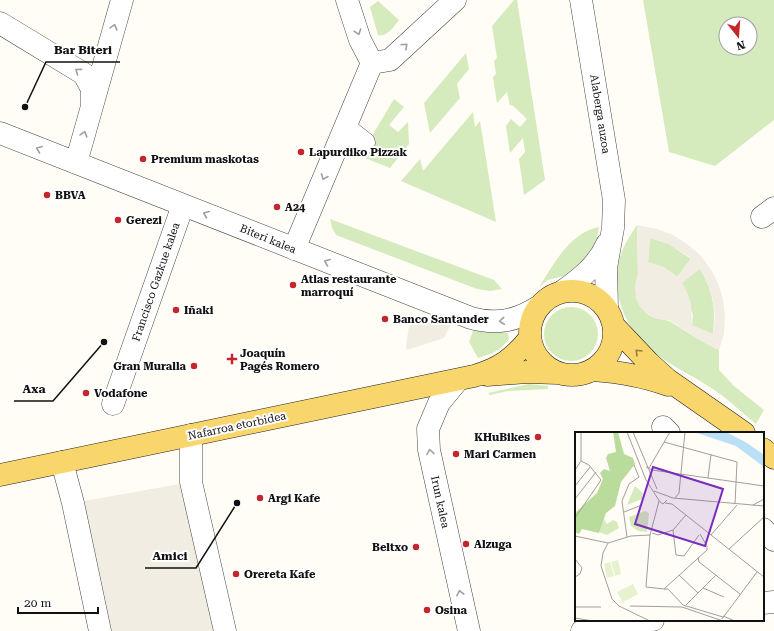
<svg xmlns="http://www.w3.org/2000/svg" width="774" height="631" viewBox="0 0 774 631" font-family="'Roboto Serif',serif">
	<style>
		.green { fill: #d5ebbd; fill-rule: evenodd }
		.plaza { fill: #f1ede2; fill-rule: evenodd }
		.lines { fill: none; stroke-linecap: round; stroke-linejoin: round }
		.minor-casing { stroke: #444; stroke-width: 23 }
		.major-casing { stroke: #222; stroke-width: 23 }
		.minor { stroke: #fff; stroke-width: 22 }
		.major { stroke: #f9d66b; stroke-width: 22 }
		.oneway { stroke: #a0a0a0 }
		.oneway2 { stroke: #917d42 }
		.poi-dot { fill: #c4262e; stroke: #fff; stroke-width: 1.5 }
		.labels { text-anchor: middle; dominant-baseline: central; stroke-width: 4; stroke-linejoin: round; paint-order: stroke }
		.street-label { font-size: 11px; fill: #111; stroke: #fff }
		.poi-label { font-size: 11px; font-weight: bold; fill: #111; stroke: #fff; text-anchor: start }
		.inset-road { fill: none; stroke: #a09f9a; stroke-width: 1 }
		.view { fill: #7b2cbf; fill-opacity: 0.15; stroke: #7b2cbf; stroke-width: 2 }
		.inset-edge { fill: none; stroke: #111; stroke-width: 2 }
		.leader { fill: none; stroke: #111; stroke-width: 1.5 }
		.callout-dot { fill: #111; stroke: #fff; stroke-width: 1.5 }
		.callout-label { font-size: 12px; text-anchor: middle; font-weight: bold; fill: #111; stroke: #fff; stroke-width: 4; stroke-linejoin: round; paint-order: stroke }
	</style>
	<rect width="100%" height="100%" fill="#fffdf5"/>
	<path class="green" d="M 514,0 L 517,0 L 545,180 L 524,195 L 519,159 L 525,152 L 523,138 L 510,153 L 506,126 L 511,119 L 520,127 L 527,119 L 512,105 L 510,106 L 507,92 L 497,103 L 493,77 L 496,74 L 494,61 L 497,58 L 492,26 Z
		M 643,0 L 774,0 L 774,120 L 715,166 L 669,152 ZM 726,24 L 750,24 L 750,48 L 726,48 Z
		M 378,1 L 399,20 C 393,27 388,37 378,35 L 370,7 Z
		M 466,53 L 469,69 L 457,84 L 460,98 L 430,133 L 424,103 Z
		M 394,99 L 404,107 L 389,125 L 398,132 L 408,122 L 409,144 L 390,168 L 360,156 Z
		M 473,112 L 475,127 L 480,121 L 496,222 L 401,181 L 420,159 L 423,171 Z
		M 330,219 L 494,280 L 502,289 L 490,291 L 477,289 L 336,235 L 332,228 Z
		M 637,225 L 638,275 C 632,290 638,311 653,317 C 659,320 666,319 671,322 C 687,332 702,342 719,350 L 719,370 L 734,386 L 764,410 L 756,424 C 740,411 725,396 708,386 C 691,375 672,366 656,354 C 624,330 607,288 623,249 C 626,241 632,233 637,225 Z
		M 599,227 L 595,248 L 586,261 L 568,275 L 548,280 L 539,287 C 554,264 569,233 599,227 Z
		M 650,238 L 669,244 L 691,259 L 677,277 L 671,272 L 648,262 Z
		M 700,268 C 713,293 716,306 713,334 L 692,326 L 693,315 L 681,283 Z
		M544 334a27 27 0 1 1 54 0a27 27 0 1 1-54 0Z
		M 500,330 L 508,333 L 509,339 C 500,351 492,354 478,358 L 469,342 L 473,331 Z
		M 529,384 L 548,386 L 548,389 L 508,391 L 490,395 L 488,393 Z"/>
	<path class="plaza" d="M 637,225 L 657,229 L 673,235 L 687,244 L 700,255 L 710,268 L 718,283 L 723,299 L 725,316 L 724,334 L 719,350 L 702,341 L 669,320 L 662,320 L 652,317 L 640,307 L 636,298 L 635,289 L 638,275 ZM 650,238 L 669,244 L 691,258 L 677,277 L 664,267 L 648,262 ZM 700,269 L 708,284 L 713,300 L 715,317 L 713,334 L 692,325 L 691,304 L 687,292 L 682,283 Z
		M 411,314 L 433,322 L 436,315 L 452,322 L 444,338 L 407,350 L 406,345 Z
		M 191,482 L 225,631 L 100,631 L 73,503 Z"/>
	<g class="lines">
		<defs>
			<path id="minor" d="M 581,0 L 614,200 L 613,228 L 606,268 L 607,308
				M 0,23 L 84,74 L 92,89 L 92,104
				M 372,63 L 390,60 L 455,0
				M 345,128 L 364,143
				M 0,133 L 471,318 C 496,325 516,321 538,307
				M 76,163 L 122,0
				M 762,217 L 774,208
				M 294,249 L 372,63 L 360,40 L 347,0
				M 563,291 C 580,279 598,265 607,244
				M 458,380 L 439,403 L 428,429 L 429,450 L 469,631
				M 113,404 L 183,205
				M 663,427 L 669,433
				M 191,435 L 191,482 L 225,631
				M 62,462 L 73,503 L 100,631
				M 763,529 L 774,540
				M 763,603 L 774,602
				M 582,631 L 653,620"/>
			<path id="major" d="M530 333a42 42 0 1 1 84 0a42 42 0 1 1-84 0Z
				M 614,326 L 649,363 L 668,380 L 744,433
				M 593,370 C 619,372 644,376 668,385
				M 487,375 L 527,372 L 557,373
				M 763,449 L 774,458
				M 0,475 L 474,376 C 499,369 513,359 529,339"/>
		</defs>
		<use href="#minor" class="minor-casing"/>
		<use href="#major" class="major-casing"/>
		<use href="#minor" class="minor"/>
		<use href="#major" class="major"/>
	</g>
	<defs><path id="oneway-chevron" d="M-2-3.5L2.5 0L-2 3.5" fill="none" stroke-width="1.6" stroke-linecap="round" stroke-linejoin="round"/></defs>
	<g class="oneway">
		<use href="#oneway-chevron" transform="translate(114 27) rotate(-74)"/>
		<use href="#oneway-chevron" transform="translate(358 32) rotate(72)"/>
		<use href="#oneway-chevron" transform="translate(405 46) rotate(-43)"/>
		<use href="#oneway-chevron" transform="translate(78 71) rotate(-144)"/>
		<use href="#oneway-chevron" transform="translate(84 134) rotate(-74)"/>
		<use href="#oneway-chevron" transform="translate(39 149) rotate(-158)"/>
		<use href="#oneway-chevron" transform="translate(324 177) rotate(113)"/>
		<use href="#oneway-chevron" transform="translate(206 214) rotate(-158)"/>
		<use href="#oneway-chevron" transform="translate(327 262) rotate(-159)"/>
		<use href="#oneway-chevron" transform="translate(502 321) rotate(174)"/>
		<use href="#oneway-chevron" transform="translate(430 452) rotate(-99)"/>
		<use href="#oneway-chevron" transform="translate(460 593) rotate(-102)"/>
	</g>
	<use class="oneway2" href="#oneway-chevron" transform="translate(638 352) rotate(-135)"/>
	<g class="poi-dot">
		<circle cx="301" cy="152" r="4"/>
		<circle cx="143" cy="159" r="4"/>
		<circle cx="47" cy="195" r="4"/>
		<circle cx="277" cy="207" r="4"/>
		<circle cx="118" cy="220" r="4"/>
		<circle cx="293" cy="285" r="4"/>
		<circle cx="176" cy="310" r="4"/>
		<circle cx="385" cy="319" r="4"/>
		<path d="M230 353h4v4h4v4h-4v4h-4v-4h-4v-4h4z"/>
		<circle cx="194" cy="366" r="4"/>
		<circle cx="86" cy="393" r="4"/>
		<circle cx="538" cy="437" r="4"/>
		<circle cx="456" cy="454" r="4"/>
		<circle cx="260" cy="498" r="4"/>
		<circle cx="466" cy="544" r="4"/>
		<circle cx="416" cy="547" r="4"/>
		<circle cx="236" cy="574" r="4"/>
		<circle cx="427" cy="610" r="4"/>
	</g>
	<g class="labels">
		<g class="street-label">
			<text transform="translate(600 114) rotate(81)">Alaberga auzoa</text>
			<text transform="translate(268 239) rotate(22)">Biteri kalea</text>
			<text transform="translate(156 282) rotate(-71)">Francisco Gazkue kalea</text>
			<text transform="translate(237 426) rotate(-12)">Nafarroa etorbidea</text>
			<text transform="translate(440 502) rotate(78)">Irun kalea</text>
		</g>
		<g class="poi-label">
			<text x="309" y="152">Lapurdiko Pizzak</text>
			<text x="151" y="159">Premium maskotas</text>
			<text x="55" y="195">BBVA</text>
			<text x="285" y="207">A24</text>
			<text x="126" y="220">Gerezi</text>
			<text x="301" y="279">Atlas restaurante<tspan x="301" dy="13">marroquí</tspan></text>
			<text x="184" y="310">Iñaki</text>
			<text x="393" y="319">Banco Santander</text>
			<text x="240" y="353">Joaquín<tspan x="240" dy="13">Pagés Romero</tspan></text>
			<text x="186" y="366" text-anchor="end">Gran Muralla</text>
			<text x="94" y="393">Vodafone</text>
			<text x="530" y="437" text-anchor="end">KHuBikes</text>
			<text x="464" y="454">Mari Carmen</text>
			<text x="268" y="498">Argi Kafe</text>
			<text x="474" y="544">Alzuga</text>
			<text x="408" y="547" text-anchor="end">Beltxo</text>
			<text x="244" y="574">Orereta Kafe</text>
			<text x="435" y="610">Osina</text>
		</g>
	</g>
	<g transform="translate(575 432)">
		<rect width="189" height="189" fill="#fffdf5"/>
		<path d="M 60,54 L 68,61 L 67,67 L 52,73 ZM 70,79 L 74,81 L 72,100 L 63,99 L 56,94 L 54,85 ZM 29,87 L 32,92 L 38,88 L 42,90 L 44,96 L 32,103 L 24,100 Z" fill="#d5ebbd"/>
		<path d="M 38,0 L 43,0 L 49,22 L 58,26 L 60,32 L 46,50 L 40,74 L 31,81 L 24,101 L 7,97 L 4,102 L 0,100 L 0,81 L 22,61 L 28,47 L 25,41 L 29,37 L 35,39 L 31,26 L 33,22 L 41,20 Z" fill="#b9dc9c"/>
		<path d="M 43,128 L 46,142 L 40,144 L 36,130 ZM 35,130 L 39,144 L 32,146 L 29,132 ZM 58,152 L 63,162 L 48,170 L 42,160 Z" fill="#e6f2cf"/>
		<path d="M 119,0 L 151,0 L 172,11 L 189,23 L 189,35 L 161,14 Z" fill="#b9e0f7"/>
		<path class="inset-road" d="M 52,0 L 71,48 L 85,70 L 88,72 L 92,68M 58,0 L 82,57M 89,10 L 162,30 L 160,72M 71,35 L 77,38 L 189,54M 74,36 L 95,0M 0,38 L 6,29 L 6,0M 133,46 L 136,22M 0,54 L 15,35M 79,59 L 98,66 L 189,74M 100,66 L 104,61 L 110,0M 0,67 L 21,40M 84,69 L 75,103 L 71,155 L 89,157 L 132,118 L 132,114 L 125,102M 90,71 L 97,72 L 189,145M 178,73 L 189,67M 49,80 L 67,73M 111,83 L 98,98 L 101,123 L 109,124 L 124,103M 0,86 L 26,48 L 14,33 L 6,29M 77,101 L 83,103 L 98,98M 136,103 L 162,73M 0,104 L 33,111 L 56,104 L 75,103M 52,105 L 47,69 L 54,52 L 64,45 L 59,33M 33,111 L 28,121 L 26,134 L 37,167 L 44,174 L 75,189M 154,117 L 189,85M 123,125 L 124,130 L 165,162M 0,127 L 7,136 L 5,142 L 0,145M 104,143 L 123,161M 128,156 L 149,165M 89,157 L 93,157 L 108,173 L 148,185M 111,173 L 141,143M 55,174 L 107,175 L 148,189M 0,175 L 26,175M 148,184 L 160,189M 0,186 L 18,189M 147,187 L 182,140"/>
		<path class="view" d="M 78,35 L 148,57 L 130,114 L 60,92 Z"/>
		<rect width="189" height="189" class="inset-edge"/>
	</g>
	<path class="leader" d="M25 107L46 62H120M104 342L53 401H14M237 503L196 568H145"/>
	<g class="callout-dot">
		<circle cx="25" cy="107" r="4"/>
		<circle cx="104" cy="342" r="4"/>
		<circle cx="237" cy="503" r="4"/>
	</g>
	<g class="callout-label">
		<text x="83" y="54">Bar Biteri</text>
		<text x="34" y="393">Axa</text>
		<text x="170" y="560">Amici</text>
	</g>
	<g transform="translate(738 36) rotate(163)"><circle r="19" fill="#ffffff" stroke="#a0a0a0"/>
	<path d="M0-3L7 15L0 10L-7 15Z" fill="#c4262e"/>
	<text y="-6" font-size="11" font-weight="bold" text-anchor="middle" fill="#111111">N</text>
	</g>
	<path d="M18 607v6h80v-6" fill="none" stroke="#111111" stroke-width="2"/>
	<text x="24" y="607" font-size="12" fill="#111111" stroke="#ffffff" stroke-width="3" paint-order="stroke">20 m</text>
</svg>
